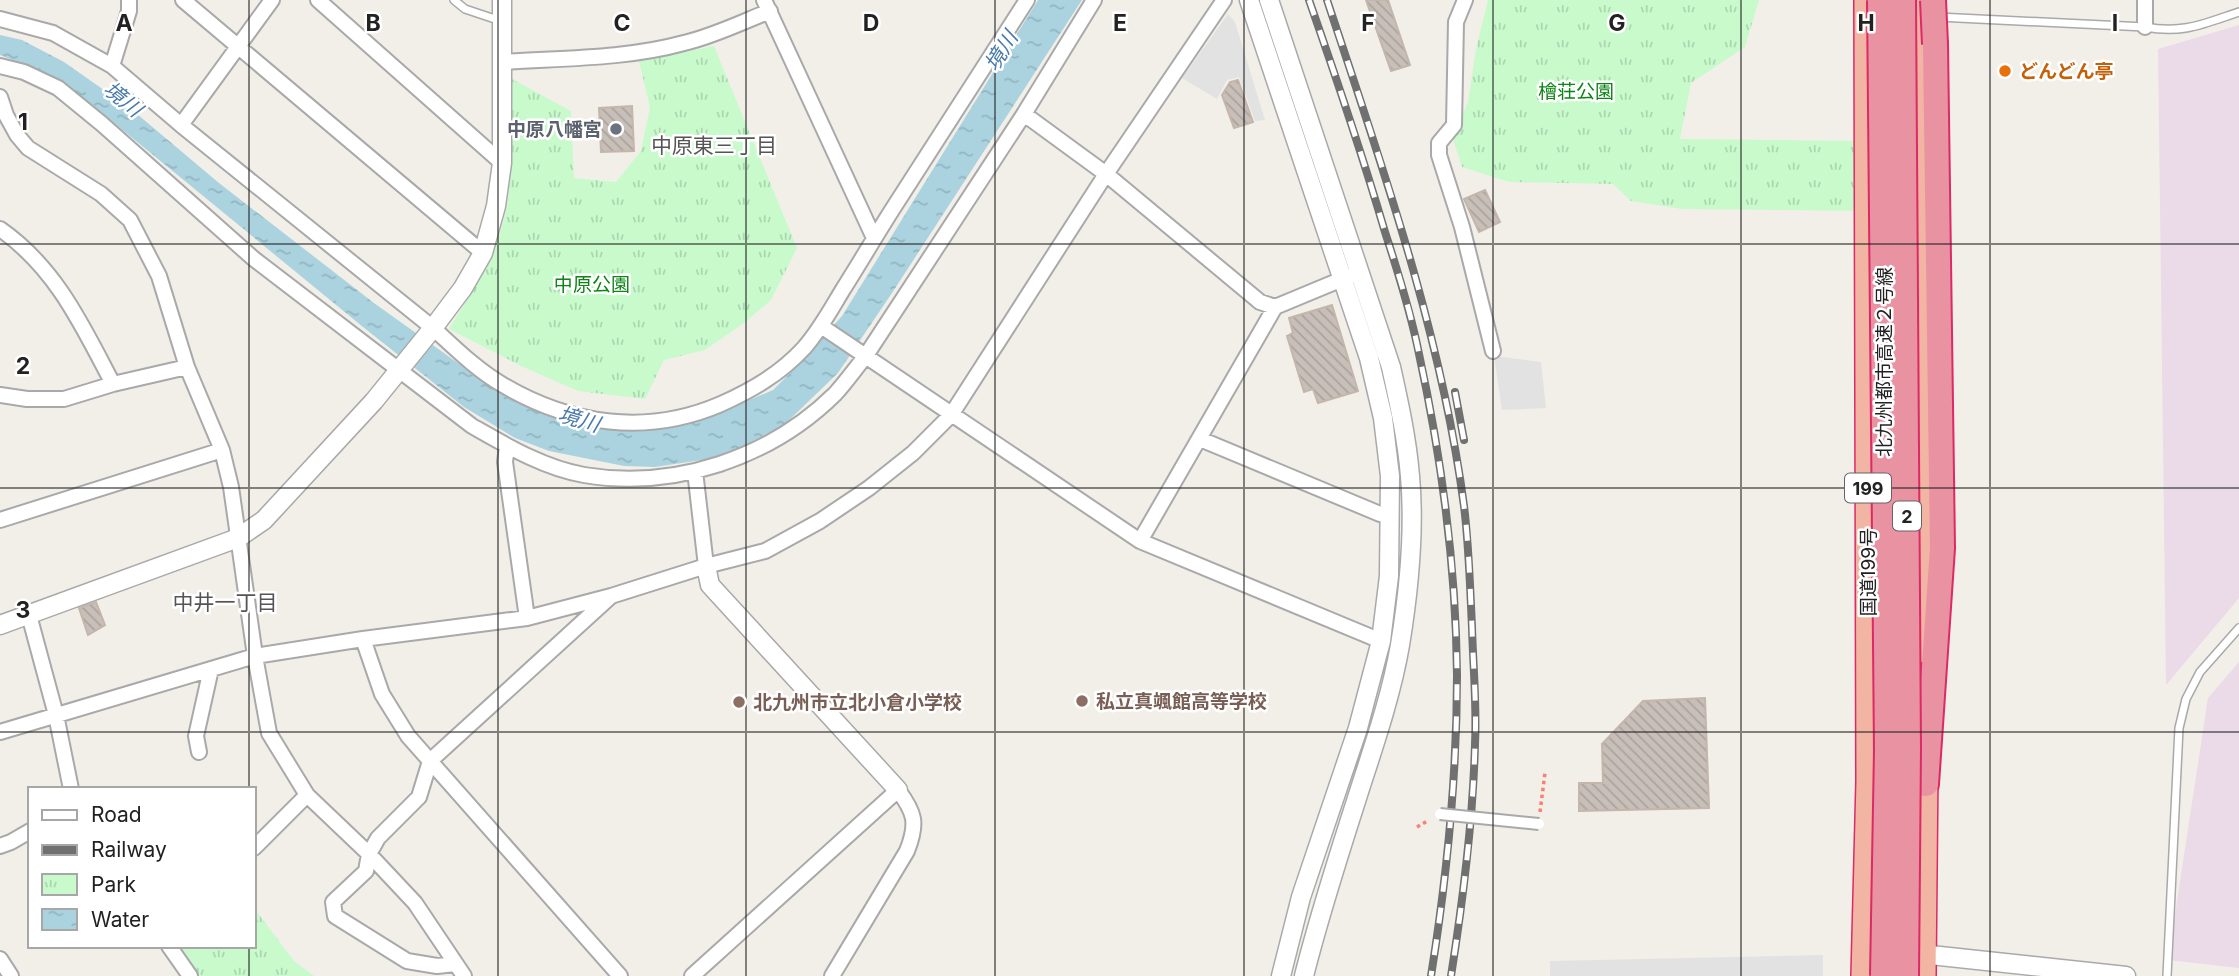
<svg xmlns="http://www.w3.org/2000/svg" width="2239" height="976" viewBox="0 0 2239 976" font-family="Inter,'Noto Sans JP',sans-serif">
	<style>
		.industrial { fill: #ebdbe8 }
		.park { fill: url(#park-tufts) }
		.parking { fill: #e2e2e2 }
		.water { fill: url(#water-ripples) }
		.building { fill: url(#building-back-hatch); stroke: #c4b6ab; stroke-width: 2 }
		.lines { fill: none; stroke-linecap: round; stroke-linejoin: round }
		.service-casing { stroke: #a9a9a9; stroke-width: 10 }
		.minor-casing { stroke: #a9a9a9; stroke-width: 18 }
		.tertiary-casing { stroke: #a9a9a9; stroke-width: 21 }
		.trunk-casing { stroke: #dc2a67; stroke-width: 26 }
		.motorway-casing { stroke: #dc2a67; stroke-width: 28 }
		.path { stroke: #fa8072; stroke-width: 3.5; stroke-dasharray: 3.5 3.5; stroke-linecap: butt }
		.service { stroke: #fff; stroke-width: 7 }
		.minor { stroke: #fff; stroke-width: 14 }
		.tertiary { stroke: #fff; stroke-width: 18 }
		.trunk { stroke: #f2b4a3; stroke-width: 23 }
		.motorway { stroke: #e892a2; stroke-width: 24 }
		.rail-casing { stroke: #707070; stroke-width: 8 }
		.rail { stroke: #fff; stroke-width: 5; stroke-dasharray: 16; stroke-linecap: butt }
		.pedestrian-bridge-casing { stroke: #a9a9a9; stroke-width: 14; stroke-linecap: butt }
		.motorway-bridge-casing { stroke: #dc2a67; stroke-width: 28; stroke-linecap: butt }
		.pedestrian-bridge { stroke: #fff; stroke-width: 10 }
		.motorway-bridge { stroke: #e892a2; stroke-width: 24 }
		.grid { fill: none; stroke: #222; stroke-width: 2; stroke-opacity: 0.55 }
		.food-dot { fill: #e8710a; stroke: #fff; stroke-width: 2.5 }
		.worship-dot { fill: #6b7280; stroke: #fff; stroke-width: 2.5 }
		.education-dot { fill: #8d6e63; stroke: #fff; stroke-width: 2.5 }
		.labels { text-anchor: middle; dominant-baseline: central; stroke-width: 5; stroke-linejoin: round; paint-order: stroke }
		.shield { fill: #fff; stroke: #646464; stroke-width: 2 }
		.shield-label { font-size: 18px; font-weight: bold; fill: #222 }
		.food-label { font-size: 19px; font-weight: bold; fill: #c56008; stroke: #fff; text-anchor: start }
		.park-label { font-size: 19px; fill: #0c8416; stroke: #fff }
		.worship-label { font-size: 19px; font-weight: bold; fill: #5b616d; stroke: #fff; text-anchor: end }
		.street-label { font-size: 19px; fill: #222; stroke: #fff }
		.education-label { font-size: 19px; font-weight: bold; fill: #785e54; stroke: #fff; text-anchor: start }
		.water-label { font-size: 21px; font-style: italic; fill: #4a7aab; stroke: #fff }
		.neighbourhood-label { font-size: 21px; fill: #555; stroke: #fff }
		.grid-label { font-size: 23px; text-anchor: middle; font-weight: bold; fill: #222; stroke: #fff; stroke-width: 5; stroke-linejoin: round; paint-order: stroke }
	</style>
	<defs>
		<pattern id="park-tufts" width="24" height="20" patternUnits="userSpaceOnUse" patternTransform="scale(1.75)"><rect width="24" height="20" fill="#c8facc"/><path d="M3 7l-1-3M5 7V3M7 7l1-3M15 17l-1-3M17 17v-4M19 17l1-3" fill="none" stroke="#acd6af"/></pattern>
		<pattern id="water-ripples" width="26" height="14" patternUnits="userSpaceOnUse" patternTransform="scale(1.75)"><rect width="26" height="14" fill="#aad3df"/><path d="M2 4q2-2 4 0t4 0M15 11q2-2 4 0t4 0" fill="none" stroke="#92b5bf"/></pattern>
		<pattern id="building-back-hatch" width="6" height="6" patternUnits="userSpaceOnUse" patternTransform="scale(1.75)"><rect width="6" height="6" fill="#c7bfb8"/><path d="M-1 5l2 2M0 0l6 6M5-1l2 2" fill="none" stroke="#aba49e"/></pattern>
	</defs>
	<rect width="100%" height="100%" fill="#f2efe9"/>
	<path class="industrial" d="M 2239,25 L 2239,598 L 2166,685 L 2158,49 Z
		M 2239,662 L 2239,968 L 2168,960 L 2208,698 Z"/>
	<path class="park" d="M 1488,0 L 1759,0 L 1745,47 L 1691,83 L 1680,139 L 1858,141 L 1860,211 L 1682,209 L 1631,201 L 1613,184 L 1509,182 L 1462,167 L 1453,139 L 1468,102 L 1476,49 Z
		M 714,46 L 797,248 L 771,300 L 744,323 L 705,350 L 664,360 L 645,399 L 578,391 L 521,366 L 449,329 C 463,306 479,283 490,259 C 517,203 512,140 512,79 L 571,111 L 574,178 L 616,182 L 641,151 L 650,107 L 639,61 Z
		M 254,908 L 294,961 L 314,976 L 197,976 L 177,946 L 254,946 Z"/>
	<path class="parking" d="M 1228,14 L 1235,22 L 1265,120 L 1255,121 L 1239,77 L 1227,80 L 1217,99 L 1182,78 Z
		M 1494,356 L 1541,362 L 1546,408 L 1502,410 Z
		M 1823,955 L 1823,976 L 1550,976 L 1550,961 Z"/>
	<path class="water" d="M 1038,0 L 1082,0 L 894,290 L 838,373 L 784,425 L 740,448 L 715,458 L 655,467 L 624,466 L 549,451 L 515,438 L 464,407 L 363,327 L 103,114 L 41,72 L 0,55 L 0,35 L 22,40 L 64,62 L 131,109 L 219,183 L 374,303 L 497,391 L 532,407 L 581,423 L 619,430 L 670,428 L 697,422 L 773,390 L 793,370 L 842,316 Z"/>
	<path class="building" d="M 1366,0 L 1388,0 L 1410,65 L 1391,71 Z
		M 1238,80 L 1253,122 L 1234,128 L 1222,95 L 1230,82 Z
		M 632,106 L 634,151 L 601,152 L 599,108 Z
		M 1485,190 L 1500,222 L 1479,232 L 1464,199 Z
		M 1332,305 L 1358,391 L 1318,403 L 1313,389 L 1304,392 L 1287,336 L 1293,333 L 1289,318 Z
		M 96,602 L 105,625 L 88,635 L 79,608 Z
		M 1705,698 L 1709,808 L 1579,811 L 1579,783 L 1603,783 L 1602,744 L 1643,701 Z"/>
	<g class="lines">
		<defs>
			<path id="service" d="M 454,0 L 465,9 L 501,21
				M 1938,17 L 2145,27 C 2183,34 2203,24 2239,12
				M 2167,976 L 2179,728 L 2186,699 L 2200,672 L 2239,628"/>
			<path id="minor" d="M 183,0 L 483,253
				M 318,0 L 502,163
				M 764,0 L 874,238
				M 1465,0 L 1456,22 L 1454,125 L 1439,143 L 1439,155 L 1462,227 L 1493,351
				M 0,19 L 53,33 L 112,66 L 181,125 L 433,328 C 455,348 477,370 503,385 C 571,425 647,436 721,404 C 752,390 780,374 804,348 C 819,331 830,311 842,291 C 859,264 875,237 892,210 C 937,140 982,70 1027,0
				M 2145,27 L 2145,0
				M 502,62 C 562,58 626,59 684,43 C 714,36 742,22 770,11
				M 0,66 L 24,72 L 58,88 L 102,124 L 254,259 L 472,426 C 507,446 544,468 584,475 C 675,490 770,458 835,394 C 846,382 855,369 865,357 L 1024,114 L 1094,0
				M 112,66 L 129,11 L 129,0
				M 0,97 L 6,115 L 17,135 L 28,148 L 101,194 L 130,220 L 159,276 L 187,367 L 222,450 L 231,487 L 255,656 L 269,733 L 307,795 L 369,854 L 415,903 L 464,976
				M 1024,114 L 1106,174 L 1260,302 L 1275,307 L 1352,275
				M 181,125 L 272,0
				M 0,229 C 56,268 82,325 113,384
				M 821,326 L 1140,541 L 1381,641
				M 0,395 L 27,399 L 64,399 L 113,384 L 187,367
				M 1200,439 L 1380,514 L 1391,515
				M 507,446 L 505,462 L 527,618
				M 695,471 L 706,566
				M 0,520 L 222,450
				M 1140,541 L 1275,307
				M 29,615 L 56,715 L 71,789
				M 363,639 L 382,694 L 408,736 L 620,976
				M 0,732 L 255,656 L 363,639 L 527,618 L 611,596 L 706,566 L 765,551 L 820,521 L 869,488 L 913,453 L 951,415 L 1106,174 L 1224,0
				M 199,752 L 196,736 L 211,669
				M 0,846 L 11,842 L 30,831
				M 254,848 L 307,795
				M 169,946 L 190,976
				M 0,959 L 11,976
				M 455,964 L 437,966 L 407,961 L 335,916 L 333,902 L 366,871 L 369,854 L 378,838 L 419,797 L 430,761 L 610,597
				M 692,976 L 898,790 C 915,813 918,823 907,851 L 832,976"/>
			<path id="tertiary" d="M 1249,0 L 1369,358 L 1383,418 L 1390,476 L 1389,576 L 1381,641 L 1358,728 L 1301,897 L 1281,976
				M 1269,0 L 1391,367 C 1399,403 1407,439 1410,476 C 1415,532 1409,590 1400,645 C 1391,697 1373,748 1357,798 C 1338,857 1319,916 1304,976
				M 706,566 L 710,585 L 898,790
				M 0,625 L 238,538 L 264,520 L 374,401 L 433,328 L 463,288 L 483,253 L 496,206 L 502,163 L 502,0
				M 1912,953 L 2126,976"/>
			<path id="trunk" d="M 1918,0 L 1925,651
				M 1863,976 L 1868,781 L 1866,0
				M 1924,976 L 1926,766"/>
			<path id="motorway" d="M 1926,784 L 1942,548 L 1935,44"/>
		</defs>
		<use href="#service" class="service-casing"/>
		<use href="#minor" class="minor-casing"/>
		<use href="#tertiary" class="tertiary-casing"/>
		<use href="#trunk" class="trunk-casing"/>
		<use href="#motorway" class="motorway-casing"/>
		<path class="path" d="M 1540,812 L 1545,773
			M 1417,827 L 1429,820"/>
		<use href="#service" class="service"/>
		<use href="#minor" class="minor"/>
		<use href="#tertiary" class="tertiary"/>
		<use href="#trunk" class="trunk"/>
		<use href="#motorway" class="motorway"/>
		<defs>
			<path id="rail" d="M 1309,0 C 1336,77 1362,154 1385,232 C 1398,272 1411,313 1419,354 C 1442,460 1456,567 1457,675 C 1457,776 1447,876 1431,976
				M 1327,0 C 1382,166 1441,332 1464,506 C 1469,546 1470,587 1472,627 C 1473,666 1477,705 1475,744 C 1473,821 1463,900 1451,976
				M 1455,392 L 1464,440"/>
		</defs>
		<use href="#rail" class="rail-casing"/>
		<use href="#rail" class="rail"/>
		<defs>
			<path id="pedestrian-bridge" d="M 1440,814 L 1539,824"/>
			<path id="motorway-bridge" d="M 1880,0 L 1887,750 L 1883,976
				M 1903,0 L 1908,748 L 1906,976
				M 1933,0 L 1935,44"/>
		</defs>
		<use href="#pedestrian-bridge" class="pedestrian-bridge-casing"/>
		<use href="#motorway-bridge" class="motorway-bridge-casing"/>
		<use href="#pedestrian-bridge" class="pedestrian-bridge"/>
		<use href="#motorway-bridge" class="motorway-bridge"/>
	</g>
	<path class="grid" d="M 249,0 L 249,789M 498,0 L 498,976M 746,0 L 746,976M 995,0 L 995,976M 1244,0 L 1244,976M 1493,0 L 1493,976M 1741,0 L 1741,976M 1990,0 L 1990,976M 0,244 L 2239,244M 0,488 L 2239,488M 0,732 L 2239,732M 249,946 L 249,976"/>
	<circle class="food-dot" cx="2005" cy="71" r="7"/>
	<circle class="worship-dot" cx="616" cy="129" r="7"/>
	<g class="education-dot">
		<circle cx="1082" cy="701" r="7"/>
		<circle cx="739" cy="702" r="7"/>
	</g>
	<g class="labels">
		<g class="shield">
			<rect x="1845" y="473.5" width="46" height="29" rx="5"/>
			<rect x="1893" y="501.5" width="28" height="29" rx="5"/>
		</g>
		<g class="shield-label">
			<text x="1868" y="488">199</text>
			<text x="1907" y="516">2</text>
		</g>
		<g class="food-label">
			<text x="2019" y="71">どんどん亭</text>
		</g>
		<g class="park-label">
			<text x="1576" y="91">檜荘公園</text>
			<text x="592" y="284">中原公園</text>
		</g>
		<g class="worship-label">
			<text x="602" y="129">中原八幡宮</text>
		</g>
		<g class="street-label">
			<text transform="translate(1884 362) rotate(-90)">北九州都市高速２号線</text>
			<text transform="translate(1868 572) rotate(-90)">国道199号</text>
		</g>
		<g class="education-label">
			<text x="1096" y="701">私立真颯館高等学校</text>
			<text x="753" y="702">北九州市立北小倉小学校</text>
		</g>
		<g class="water-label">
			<text transform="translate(1001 51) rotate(-58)">境川</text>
			<text transform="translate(123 99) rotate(39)">境川</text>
			<text transform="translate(579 419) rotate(16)">境川</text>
		</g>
		<g class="neighbourhood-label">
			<text x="714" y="145">中原東三丁目</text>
			<text x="225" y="602">中井一丁目</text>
		</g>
	</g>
	<g class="grid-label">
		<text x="124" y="31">A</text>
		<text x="373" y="31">B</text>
		<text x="622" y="31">C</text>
		<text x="871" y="31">D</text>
		<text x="1120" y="31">E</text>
		<text x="1368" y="31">F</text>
		<text x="1617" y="31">G</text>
		<text x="1866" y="31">H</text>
		<text x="2115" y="31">I</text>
		<text x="23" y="130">1</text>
		<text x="23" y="374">2</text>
		<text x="23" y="618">3</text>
	</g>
	<rect x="28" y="787" width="228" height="161" fill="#ffffff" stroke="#a7a7a7" stroke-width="2"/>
	<rect x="42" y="810" width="35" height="10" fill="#ffffff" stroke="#a7a7a7" stroke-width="2"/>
	<text x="91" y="822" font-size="21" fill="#222222">Road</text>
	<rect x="42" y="845" width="35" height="10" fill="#707070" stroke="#a7a7a7" stroke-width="2"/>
	<text x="91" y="857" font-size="21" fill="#222222">Railway</text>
	<rect x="42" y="874" width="35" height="21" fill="url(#park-tufts)" stroke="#a7a7a7" stroke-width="2"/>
	<text x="91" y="892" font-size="21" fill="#222222">Park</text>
	<rect x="42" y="909" width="35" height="21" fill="url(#water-ripples)" stroke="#a7a7a7" stroke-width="2"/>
	<text x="91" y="927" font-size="21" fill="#222222">Water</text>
</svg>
